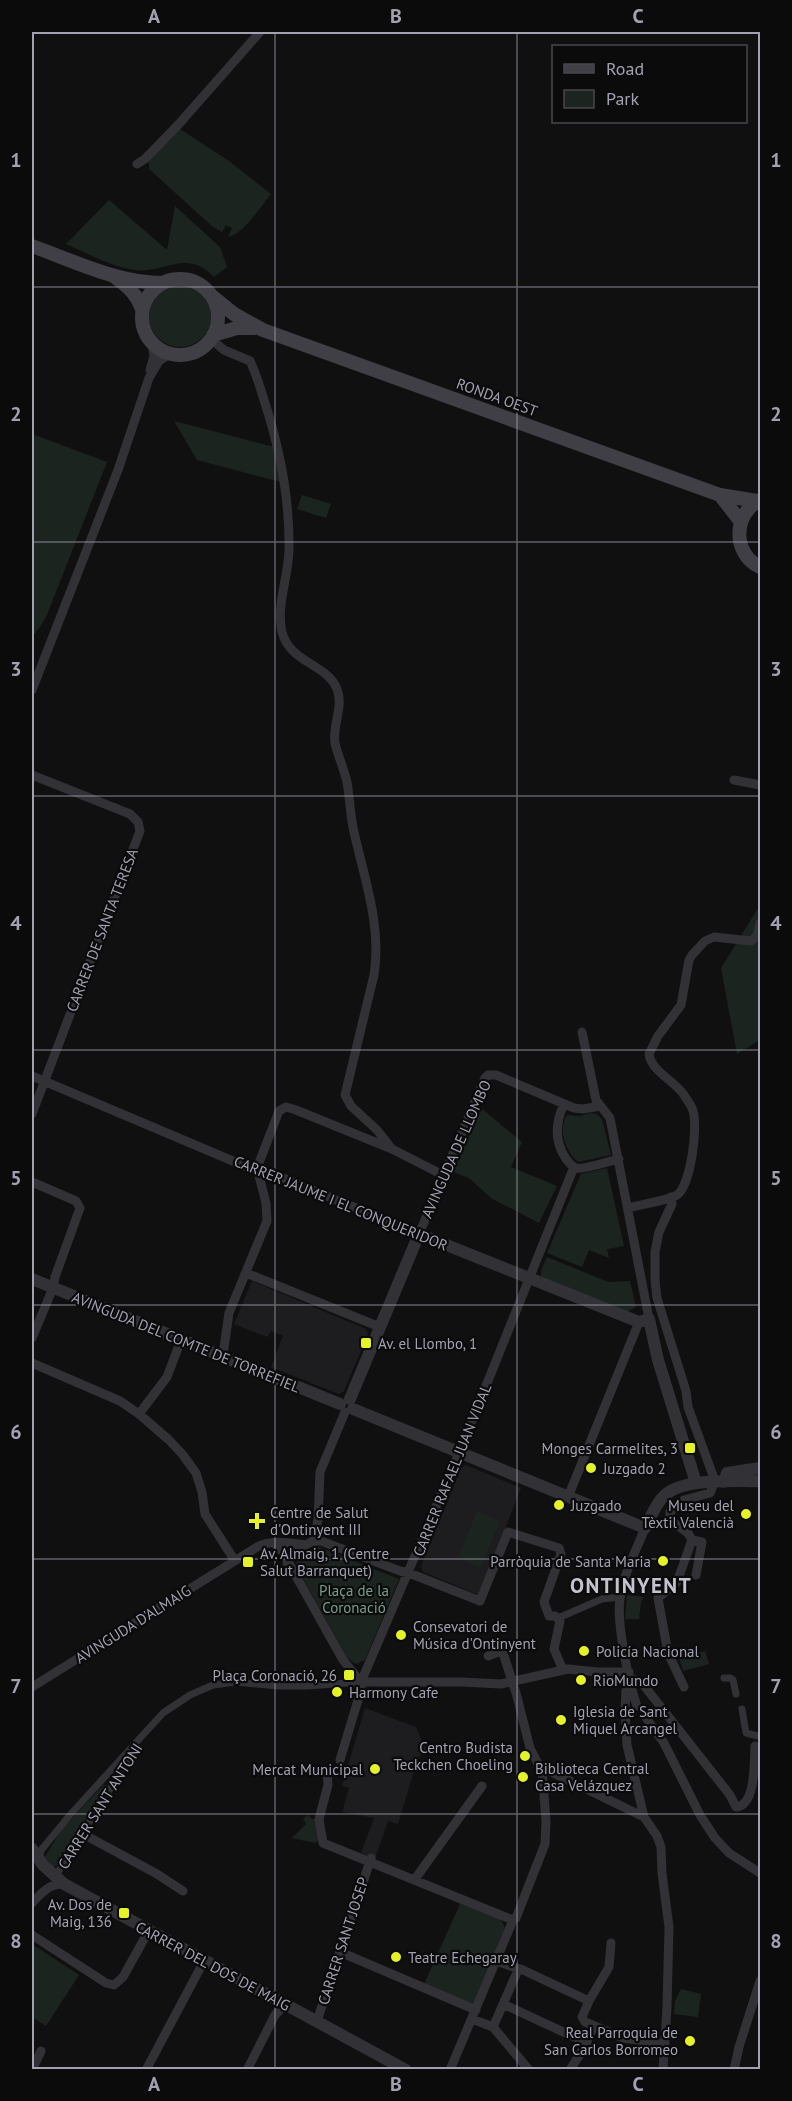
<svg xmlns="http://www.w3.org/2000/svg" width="792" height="2101" viewBox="0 0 792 2101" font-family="'PT Sans',sans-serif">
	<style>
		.built { fill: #1d1c1e }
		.green { fill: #1c2420 }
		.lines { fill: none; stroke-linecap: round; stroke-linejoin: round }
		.pedestrian { stroke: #323136; stroke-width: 7 }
		.minor { stroke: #323136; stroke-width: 9 }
		.tertiary { stroke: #323136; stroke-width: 12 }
		.secondary { stroke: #403f46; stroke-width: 14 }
		.grid { fill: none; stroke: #a2a1b2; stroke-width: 1.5; stroke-opacity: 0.55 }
		.poi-dot { fill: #e5f227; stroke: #0b0b0c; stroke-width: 2 }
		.labels { text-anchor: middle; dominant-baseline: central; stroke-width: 4.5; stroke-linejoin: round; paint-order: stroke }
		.street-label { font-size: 15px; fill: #a2a1b2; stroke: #0b0b0c }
		.poi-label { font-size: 15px; fill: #a2a1b2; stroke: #0b0b0c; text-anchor: start }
		.park-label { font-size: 15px; fill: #779e89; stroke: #0b0b0c }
		.district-label { font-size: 21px; font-weight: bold; letter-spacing: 1.5px; fill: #c3c2ce; stroke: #0b0b0c }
		.neatline { fill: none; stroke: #a2a1b2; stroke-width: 2 }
		.grid-label { font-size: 20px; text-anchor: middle; font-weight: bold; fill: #a2a1b2 }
	</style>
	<rect width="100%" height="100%" fill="#101011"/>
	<path class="built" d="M 252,1281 L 366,1329 L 368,1334 L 344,1391 L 339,1394 L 271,1367 L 283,1336 L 271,1331 L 267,1337 L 234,1324 Z
		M 466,1465 L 521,1488 L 479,1595 L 423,1572 L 421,1566 L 461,1468 Z
		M 365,1708 L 416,1727 L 426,1750 L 418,1758 L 398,1824 L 388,1821 L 375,1859 L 361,1853 L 374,1818 L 342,1812 L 349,1788 L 342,1786 Z"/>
	<path class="green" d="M 180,129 L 229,161 L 271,194 C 261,206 243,235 228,237 L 232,228 L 226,225 L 222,232 L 213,227 L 149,169 L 149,161 Z
		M 109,200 L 167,250 L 175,206 L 220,247 L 227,267 L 214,277 C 186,248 165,274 135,270 C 112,267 87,253 66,244 Z
		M149 316a31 31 0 1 1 62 0a31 31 0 1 1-62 0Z
		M 174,421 L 274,447 L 281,482 L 197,460 Z
		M 32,434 L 107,462 L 47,615 L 40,627 L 32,637 Z
		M 302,495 L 331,504 L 326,518 L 297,509 Z
		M 760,905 L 760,1040 L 737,1054 L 721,968 Z
		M 481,1108 L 522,1142 L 511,1167 L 557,1186 L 539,1223 L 491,1198 L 469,1178 L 453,1172 Z
		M 590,1113 L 597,1114 L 602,1119 L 611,1155 L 578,1162 C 566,1151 557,1130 567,1115 L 581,1116 Z
		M 607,1168 L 624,1246 L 607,1249 L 609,1258 L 589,1250 L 582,1267 L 547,1253 L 581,1174 Z
		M 547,1257 L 608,1282 L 630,1281 L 636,1307 L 627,1312 L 541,1277 L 541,1270 Z
		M 477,1511 L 500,1521 L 481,1568 L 458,1558 Z
		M 319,1547 L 399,1579 L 365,1660 L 356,1664 L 347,1658 L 296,1565 L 297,1560 Z
		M 627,1595 L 644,1597 L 641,1602 L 639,1619 L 625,1619 Z
		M 705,1651 L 709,1664 L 683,1671 L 679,1658 Z
		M 103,1785 L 106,1785 L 105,1788 L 57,1866 L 52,1866 L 45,1857 L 60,1832 Z
		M 308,1815 L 312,1819 L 316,1819 L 319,1840 L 315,1843 L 292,1838 L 306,1824 L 303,1819 Z
		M 460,1904 L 463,1904 L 501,1919 L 505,1928 L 474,2002 L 471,2004 L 426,1985 L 425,1982 Z
		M 32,1944 L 79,1975 L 46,2026 L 32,2017 Z
		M 681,1989 L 701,1994 L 698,2017 L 674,2014 L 675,2001 Z"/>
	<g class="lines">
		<path class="pedestrian" d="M 558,1618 L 602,1599 L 620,1597
			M 724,1678 L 730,1678 L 733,1680 L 736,1694
			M 742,1709 L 746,1733 L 758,1736
			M 38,1859 L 42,1849 L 70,1815 L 163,1713 L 190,1695 L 213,1685 L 235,1682 L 278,1686 L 307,1686 L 361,1682
			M 55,1877 L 135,1749"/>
		<path class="minor" d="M 137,164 L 145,159 L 178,125 L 260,32
			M 211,339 L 224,350 L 250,361 C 256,373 260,387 264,400 C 280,449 290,499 289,551 C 288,578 276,606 282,632 C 290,663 326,663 337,689 C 344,706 332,726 335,743 C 338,756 344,769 347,782 C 350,799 350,815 354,832 C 364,878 382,926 374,975 L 345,1095 L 351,1106 L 377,1130 L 392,1149
			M 150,370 L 154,356 L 152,343
			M 32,690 L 118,470 L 149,378 L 159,361 L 170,354
			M 32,775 L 130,814 L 138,822 L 140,831 L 32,1114
			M 734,780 L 760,785
			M 582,1032 L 596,1100 L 610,1118 L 649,1319
			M 32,1076 L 247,1167 L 261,1169 L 419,1234 L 485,1078 L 488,1075 L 496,1075 L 574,1108 L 583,1109 L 600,1106
			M 564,1104 C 555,1123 554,1141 566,1159 C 569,1162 572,1167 576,1168 C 585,1170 609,1161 619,1159
			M 32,1182 L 76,1201 L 80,1208 L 55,1277 L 53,1288 L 32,1338
			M 671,1197 L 672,1204 L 659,1232 L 655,1252 L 655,1280 L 657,1298 L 686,1391 L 688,1407 L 715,1481 L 710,1493 L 684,1500 L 670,1512 L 670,1520 L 688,1533 L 692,1540
			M 628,1208 C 638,1205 670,1200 677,1195 C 691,1185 698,1127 693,1111 C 692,1106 687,1100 684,1095 C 675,1081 651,1071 649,1054 L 658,1036 L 681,1005 L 689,960 L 692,955 L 705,941 L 714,937 L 751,941 L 757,936 L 760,923
			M 246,1273 L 380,1327
			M 220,1356 L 224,1348 L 229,1313 L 267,1221 L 266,1203 L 257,1168 L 279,1111 L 286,1107 L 296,1110 L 392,1149 L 443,1175
			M 32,1363 L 120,1401 L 139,1414 L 169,1440 L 183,1455 L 196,1473 L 202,1492 L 205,1514 L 235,1561
			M 139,1414 L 167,1377 L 181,1340
			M 568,1497 L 639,1322
			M 313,1540 L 318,1520 L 320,1472 L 345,1412
			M 274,1543 L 282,1551 L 343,1660 L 361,1682
			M 287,1563 C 294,1551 308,1540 321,1541 L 400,1571 L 409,1573 L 480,1601 L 508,1532 L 559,1548 L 561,1554 L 544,1602 L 549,1616 L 555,1616 L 560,1621 L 554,1649 L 563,1670
			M 488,1656 L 499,1652 L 503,1653 L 516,1693 L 530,1748 L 539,1766 L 644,1817
			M 630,1678 L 626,1691 L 625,1710 L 627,1745 L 644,1817 L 657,1836 L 661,1847 L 662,1873 L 669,1927 L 667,2007 L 663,2070
			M 630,1678 L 641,1682 L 653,1697 L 730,1795 L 736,1807 C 756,1806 754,1762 755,1746
			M 361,1682 L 462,1682 L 501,1684 L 568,1669 L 598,1672 L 629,1672
			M 32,1687 L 257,1547 C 272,1539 289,1543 306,1545
			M 684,1687 L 668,1653 L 658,1598 L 677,1582 L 692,1540 L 702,1542 L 696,1575
			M 637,1706 C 629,1684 616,1621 620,1599 C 623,1575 636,1551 645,1528
			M 644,1715 L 664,1743 L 700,1815 L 715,1838 L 729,1853 L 760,1873
			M 340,1760 L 361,1690 L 361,1682 L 459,1453 L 574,1167
			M 327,1771 L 328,1785 L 319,1819 L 323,1843 L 513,1920
			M 83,1834 L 157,1874 L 183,1891
			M 415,1879 L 482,1786
			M 32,1903 C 41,1894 49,1883 64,1884
			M 32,1935 L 106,1983 L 114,1985 L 123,1977 L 148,1932
			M 340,1952 L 476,2010
			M 496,1961 L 523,1970 L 589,2001 L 582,2017 L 585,2022 L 623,2038 L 665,2044
			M 589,2001 L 609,1967 L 611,1943
			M 503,2004 L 587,2043
			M 472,2019 L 493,2027 L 529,2070
			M 317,2021 L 371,1858
			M 493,2027 L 518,1970
			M 32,2070 L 41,2051
			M 146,2070 L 204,1961
			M 247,2070 L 275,2015 L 286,2004
			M 450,2070 L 513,1920 L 516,1918 L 545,1844 L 546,1821 L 542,1769
			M 570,2070 L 585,2046 L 594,2026
			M 734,2070 L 739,2047 L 760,1981"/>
		<path class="tertiary" d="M 32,1279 L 340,1404
			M 350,1399 L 419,1234 L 639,1322 L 649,1319 L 658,1360 L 696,1483
			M 353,1409 L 645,1528 C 651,1518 655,1504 664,1496 C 683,1477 736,1482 760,1481
			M 724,1482 L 727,1473 L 760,1468
			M 32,1849 L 43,1865 L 64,1884 L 406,2070"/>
		<path class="secondary" d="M 32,246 C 74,261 117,283 163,283
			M 116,278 C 129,287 137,295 142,309
			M142 317a38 38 0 1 1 76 0a38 38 0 1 1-76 0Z
			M 213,297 L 234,314 L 263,330 L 720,495 L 757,501
			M 213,335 L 237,328 L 255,328
			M 720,495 L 741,522
			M 760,500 C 733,513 732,554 760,567"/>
	</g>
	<path class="grid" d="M 275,32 L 275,2070M 517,32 L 517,2070M 32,287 L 760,287M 32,542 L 760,542M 32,796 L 760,796M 32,1050 L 760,1050M 32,1305 L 760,1305M 32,1559 L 760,1559M 32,1814 L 760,1814"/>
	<g class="poi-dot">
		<rect x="360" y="1337" width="12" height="12" rx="3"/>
		<rect x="684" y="1442" width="12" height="12" rx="3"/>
		<circle cx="591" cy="1468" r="6"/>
		<circle cx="559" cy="1505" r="6"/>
		<circle cx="746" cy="1514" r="6"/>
		<path d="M254 1512h6v6h6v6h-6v6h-6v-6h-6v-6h6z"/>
		<circle cx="663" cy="1561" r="6"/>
		<rect x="242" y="1556" width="12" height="12" rx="3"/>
		<circle cx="401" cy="1635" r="6"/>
		<circle cx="584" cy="1651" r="6"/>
		<rect x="343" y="1669" width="12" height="12" rx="3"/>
		<circle cx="581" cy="1680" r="6"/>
		<circle cx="337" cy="1692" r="6"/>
		<circle cx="561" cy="1720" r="6"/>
		<circle cx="525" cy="1756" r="6"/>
		<circle cx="375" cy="1769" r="6"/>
		<circle cx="523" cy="1777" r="6"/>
		<rect x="118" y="1907" width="12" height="12" rx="3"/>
		<circle cx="396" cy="1957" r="6"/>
		<circle cx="690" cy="2041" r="6"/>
	</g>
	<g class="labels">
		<g class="street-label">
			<text transform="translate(497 397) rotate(20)">RONDA OEST</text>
			<text transform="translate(102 930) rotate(-69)">CARRER DE SANTA TERESA</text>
			<text transform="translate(456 1149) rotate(-66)">AVINGUDA DE LLOMBO</text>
			<text transform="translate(341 1203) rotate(22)">CARRER JAUME I EL CONQUERIDOR</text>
			<text transform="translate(186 1342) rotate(22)">AVINGUDA DEL COMTE DE TORREFIEL</text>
			<text transform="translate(452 1470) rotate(-68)">CARRER RAFAEL JUAN VIDAL</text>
			<text transform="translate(133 1624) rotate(-32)">AVINGUDA D'ALMAIG</text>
			<text transform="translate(100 1806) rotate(-58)">CARRER SANT ANTONI</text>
			<text transform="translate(343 1941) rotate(-72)">CARRER SANT JOSEP</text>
			<text transform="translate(213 1966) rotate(28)">CARRER DEL DOS DE MAIG</text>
		</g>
		<g class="poi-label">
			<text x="378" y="1343">Av. el Llombo, 1</text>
			<text x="678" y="1448" text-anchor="end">Monges Carmelites, 3</text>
			<text x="603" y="1468">Juzgado 2</text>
			<text x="571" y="1505">Juzgado</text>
			<text x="734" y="1505" text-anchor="end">Museu del<tspan x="734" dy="17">Tèxtil Valencià</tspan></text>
			<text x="270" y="1512">Centre de Salut<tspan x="270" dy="17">d'Ontinyent III</tspan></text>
			<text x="260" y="1553">Av. Almaig, 1 (Centre<tspan x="260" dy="17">Salut Barranquet)</tspan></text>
			<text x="651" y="1561" text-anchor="end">Parròquia de Santa Maria</text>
			<text x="413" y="1626">Consevatori de<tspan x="413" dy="17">Música d'Ontinyent</tspan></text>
			<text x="596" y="1651">Policía Nacional</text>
			<text x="337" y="1675" text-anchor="end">Plaça Coronació, 26</text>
			<text x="593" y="1680">RioMundo</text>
			<text x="349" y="1692">Harmony Cafe</text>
			<text x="573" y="1711">Iglesia de Sant<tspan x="573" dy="17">Miquel Arcangel</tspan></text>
			<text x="513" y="1747" text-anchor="end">Centro Budista<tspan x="513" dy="17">Teckchen Choeling</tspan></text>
			<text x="535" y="1768">Biblioteca Central<tspan x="535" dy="17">Casa Velázquez</tspan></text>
			<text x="363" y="1769" text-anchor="end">Mercat Municipal</text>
			<text x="112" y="1904" text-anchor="end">Av. Dos de<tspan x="112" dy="17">Maig, 136</tspan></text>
			<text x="408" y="1957">Teatre Echegaray</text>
			<text x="678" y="2032" text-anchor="end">Real Parroquia de<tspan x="678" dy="17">San Carlos Borromeo</tspan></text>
		</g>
		<g class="park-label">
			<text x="354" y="1590">Plaça de la<tspan x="354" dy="17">Coronació</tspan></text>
		</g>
		<g class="district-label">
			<text x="631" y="1585">ONTINYENT</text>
		</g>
	</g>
	<rect width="792" height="2101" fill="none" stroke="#0b0b0c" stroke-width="66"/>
	<rect x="552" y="45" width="195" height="78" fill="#0b0b0c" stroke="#47474e" stroke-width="1.5"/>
	<rect x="564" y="64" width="30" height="9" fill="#403f46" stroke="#47474e" stroke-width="1.5"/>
	<text x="606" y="75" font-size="18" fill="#a2a1b2">Road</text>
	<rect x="564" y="90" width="30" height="18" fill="#1c2420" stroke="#47474e" stroke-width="1.5"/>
	<text x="606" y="105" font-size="18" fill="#a2a1b2">Park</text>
	<rect x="33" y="33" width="726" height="2035" class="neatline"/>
	<g class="grid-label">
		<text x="154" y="23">A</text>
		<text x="396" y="23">B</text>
		<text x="638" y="23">C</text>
		<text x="16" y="167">1</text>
		<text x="776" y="167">1</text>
		<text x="16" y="421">2</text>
		<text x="776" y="421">2</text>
		<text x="16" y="676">3</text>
		<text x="776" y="676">3</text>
		<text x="16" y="930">4</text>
		<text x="776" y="930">4</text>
		<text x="16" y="1185">5</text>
		<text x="776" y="1185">5</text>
		<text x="16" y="1439">6</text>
		<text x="776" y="1439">6</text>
		<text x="16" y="1693">7</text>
		<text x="776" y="1693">7</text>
		<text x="16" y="1948">8</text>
		<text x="776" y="1948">8</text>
		<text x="154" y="2091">A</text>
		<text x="396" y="2091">B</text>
		<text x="638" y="2091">C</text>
	</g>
</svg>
